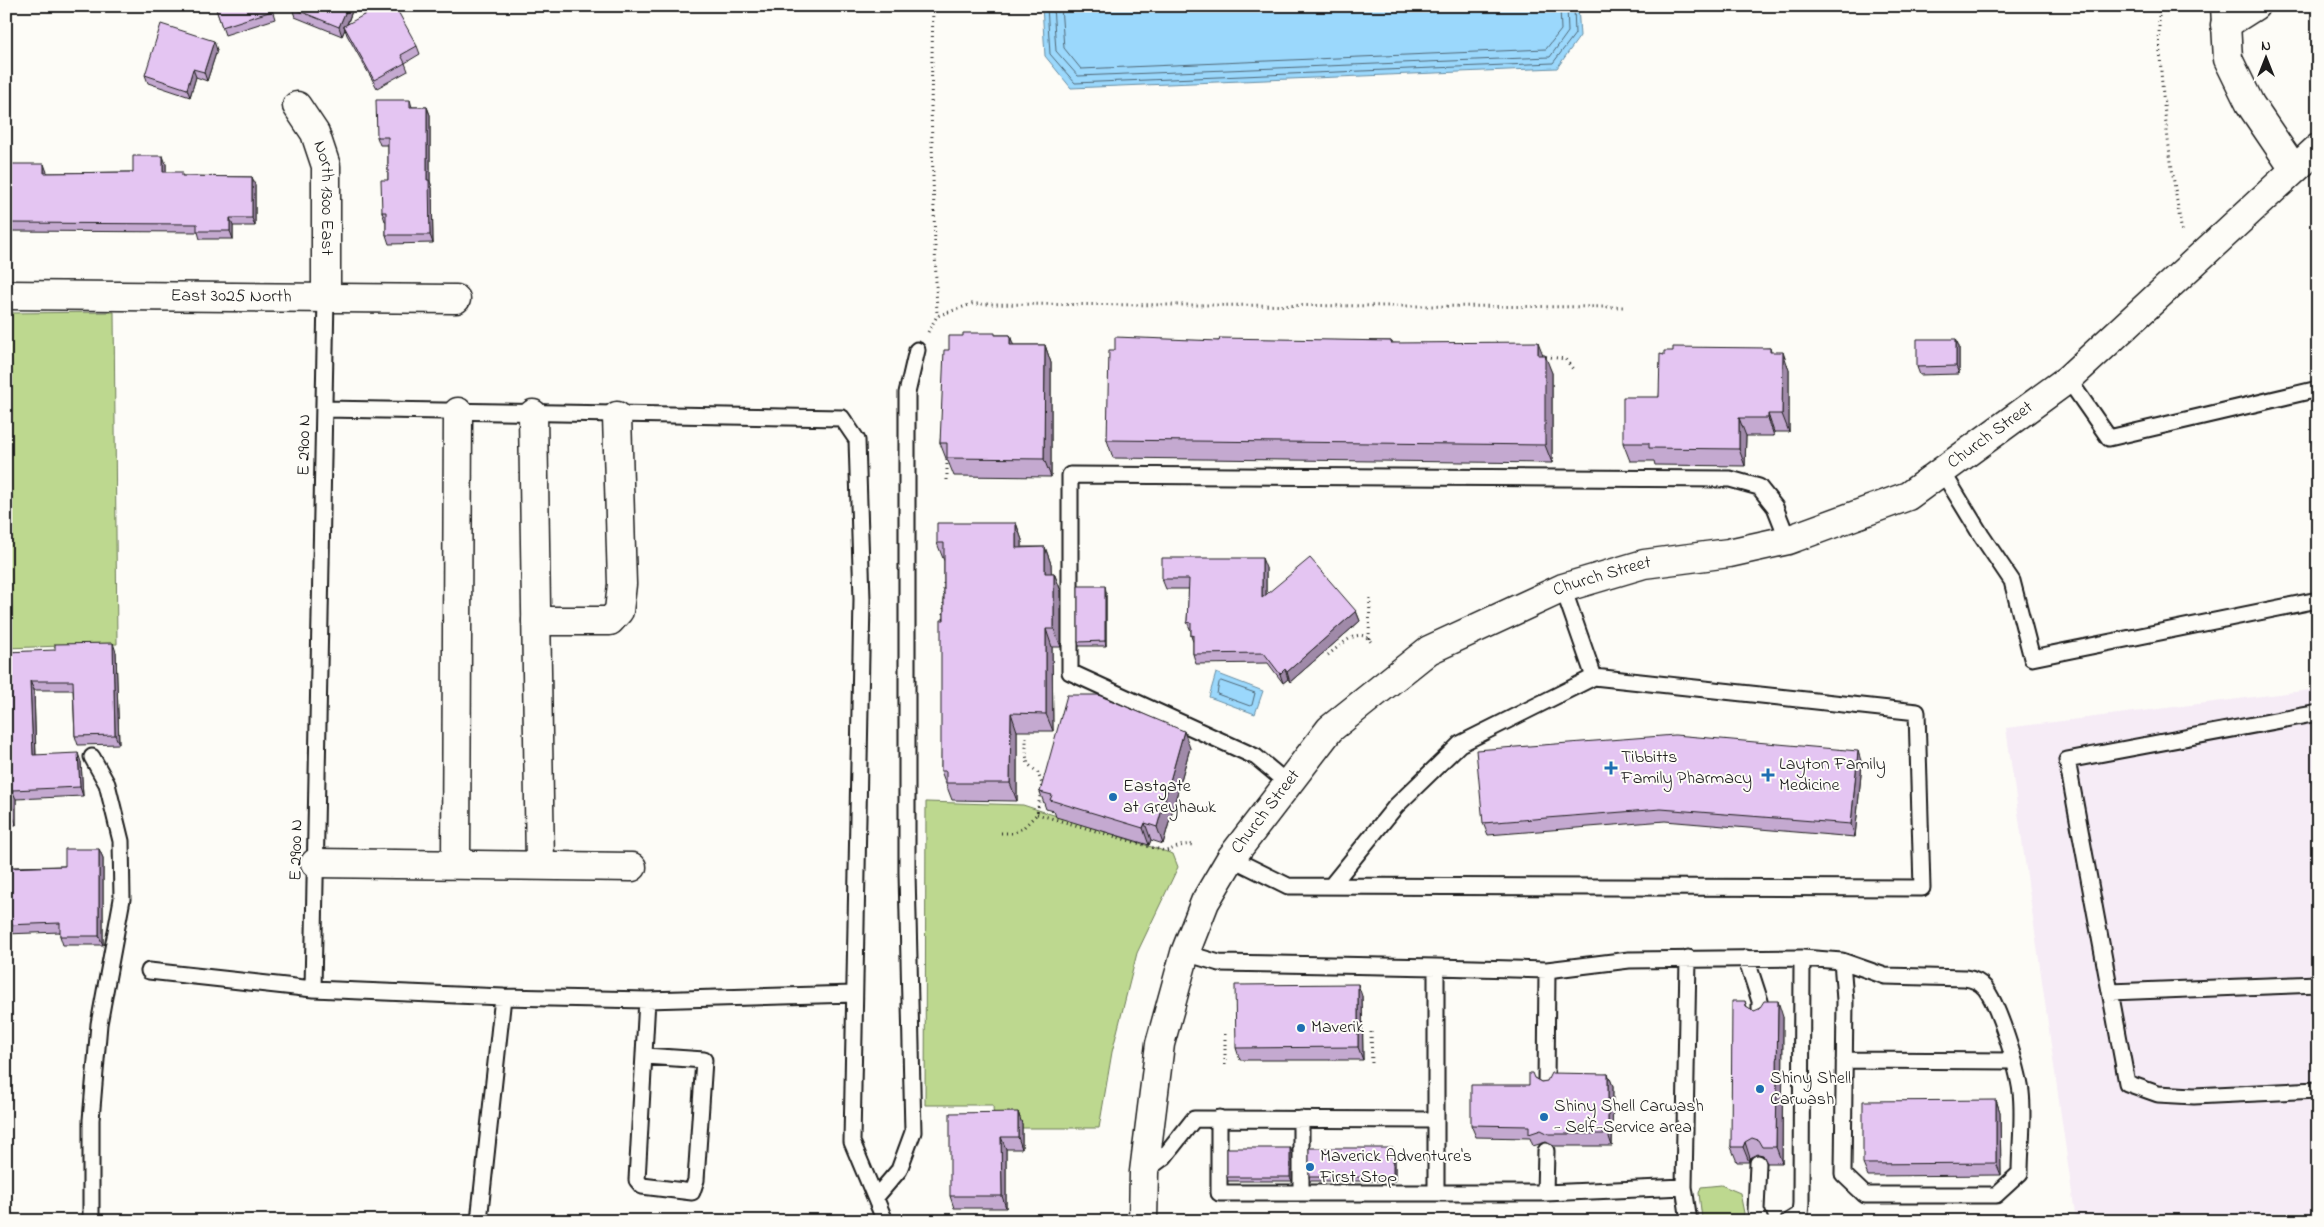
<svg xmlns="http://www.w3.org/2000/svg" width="2324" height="1227" viewBox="0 0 2324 1227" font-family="'Indie Flower',sans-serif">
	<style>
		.built { fill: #f6ecf6 }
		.green { fill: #bdd88f; stroke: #6c7a56 }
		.water { fill: #9bd8fc; stroke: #688da2 }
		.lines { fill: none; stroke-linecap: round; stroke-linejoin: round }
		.shore { stroke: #4f6776; stroke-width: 1 }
		.lane-casing { stroke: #1c1c1c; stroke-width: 19 }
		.street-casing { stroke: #1c1c1c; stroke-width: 31 }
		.path { stroke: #1c1c1c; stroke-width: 3; stroke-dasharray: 1 4; stroke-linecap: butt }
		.lane { stroke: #fdfcf7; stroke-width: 15 }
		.street { stroke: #fdfcf7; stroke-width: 28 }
		.wall { fill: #c4a9d0; stroke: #1c1c1c }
		.shaded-wall { fill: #a08aa9; stroke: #1c1c1c }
		.building { fill: #e4c5f2; stroke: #1c1c1c }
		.poi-dot { fill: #1f6fb2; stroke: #fdfcf7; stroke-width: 2 }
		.labels { text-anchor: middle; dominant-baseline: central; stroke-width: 4; stroke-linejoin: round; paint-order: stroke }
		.street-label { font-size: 18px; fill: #1c1c1c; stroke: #fdfcf7 }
		.poi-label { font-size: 18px; fill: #1c1c1c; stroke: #fdfcf7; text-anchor: start }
	</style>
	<rect width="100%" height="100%" fill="#fdfcf7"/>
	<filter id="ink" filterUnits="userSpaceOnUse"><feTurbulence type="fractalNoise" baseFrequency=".02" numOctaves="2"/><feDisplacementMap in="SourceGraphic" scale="10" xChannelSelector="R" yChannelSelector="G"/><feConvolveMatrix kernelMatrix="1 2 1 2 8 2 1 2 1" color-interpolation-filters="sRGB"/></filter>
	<g filter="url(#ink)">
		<path class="built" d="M 2318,689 L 2318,1221 L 2076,1221 L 2006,728 Z"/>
		<path class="green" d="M 114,312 L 117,644 L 6,648 L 6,313 Z
			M 926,802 L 1023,805 L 1173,854 L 1178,867 L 1137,953 L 1112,1052 L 1099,1128 L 994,1128 L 993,1105 L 925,1105 Z
			M 1721,1185 L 1740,1193 L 1744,1213 L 1741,1221 L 1703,1221 L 1702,1219 L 1699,1193 L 1701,1187 Z"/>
		<path class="water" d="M 1042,6 L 1578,6 L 1580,36 L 1557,68 L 1071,88 L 1045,56 Z
			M 1216,673 L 1263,691 L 1255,714 L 1209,697 Z"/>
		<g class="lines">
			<path class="shore" d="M 1047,6 L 1050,54 L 1075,83 L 1553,63 L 1575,34 L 1574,6
				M 1053,6 L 1056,51 L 1078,76 L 1550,57 L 1568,32 L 1567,6
				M 1061,6 L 1064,48 L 1081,69 L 1546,49 L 1561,30 L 1560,6
				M 1221,681 L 1255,693 L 1252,705 L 1250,706 L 1217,694 L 1219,683 Z"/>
			<defs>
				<path id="lane" d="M 326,296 L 313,989 L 503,997 L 479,1221
					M 2068,379 L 2109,438 L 2318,389
					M 324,409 L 842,418 L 857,440 L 862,599 L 852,1142 L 885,1221
					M 1942,471 L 1981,535 L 2012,581 L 2032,658 L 2318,600
					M 2318,713 L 2067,760 L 2127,1083 L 2158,1094 L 2194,1096 L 2318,1090
					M 1287,783 L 1256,757 L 1070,672 L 1070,475 L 1730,479 L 1759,487 L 1775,507 L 1788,540
					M 1231,858 L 1288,886 L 1922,888 L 1917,712 L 1594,677 L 1563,588
					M 1331,886 L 1396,806 L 1460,744 L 1594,677
					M 1185,953 L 1219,963 L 1436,967 L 1436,1193
					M 1688,958 L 1684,1187 L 1689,1221
					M 1746,958 L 1760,1001 L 1760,1017
					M 1436,967 L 1547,970 L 1629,960 L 1802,958 L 1842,961 L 1885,976 L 1965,978 C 1973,979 1979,981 1985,988 C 1999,1006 2018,1069 2021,1092 C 2024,1118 2020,1147 2020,1173 L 1996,1195 L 1865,1195 L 1843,1174 L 1845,1000 L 1842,961
					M 149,971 L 313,989
					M 2110,992 L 2318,984
					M 503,997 L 647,1000 L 637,1180 L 642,1186 L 692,1192 L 696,1180 L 704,1060 L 645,1056
					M 647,1000 L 854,994
					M 1844,1060 L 2014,1061
					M 1546,1085 L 1547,970
					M 1219,1118 L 1219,1193 L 1545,1193 L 1684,1187
					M 1758,1163 L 1756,1210 L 1760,1221
					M 1144,1172 L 1164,1157 L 1194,1119 L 1436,1120
					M 1301,1193 L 1301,1119
					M 1545,1193 L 1546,1151
					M 876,1197 L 899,1170 L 913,1132 L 907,873 L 907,393 L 917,350
					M 91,1221 L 91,1120 L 99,1024 L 122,899 L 121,841 L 107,784 L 92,757
					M 1789,1221 L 1800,1214 L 1801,1203 L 1802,958"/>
				<g id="street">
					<path d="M 2225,6 L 2228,59 L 2250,104 L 2294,169"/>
					<path d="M 2225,25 L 2255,6"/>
					<path id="s1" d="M 297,106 L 315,133 L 326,166 L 326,296"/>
					<path id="s2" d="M 6,295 L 456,299"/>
					<path d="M 533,414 L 540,865"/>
					<path d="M 536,621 L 610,621 L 619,611 L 622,584 L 617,416"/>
					<path d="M 315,863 L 632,867"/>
					<path d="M 456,864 L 458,412"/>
					<path id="s3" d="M 1143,1221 L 1144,1172 L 1160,1044 L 1185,953 L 1205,902 L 1231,858 L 1330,729 L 1429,650 L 1563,588 L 1644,564 L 1729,553 L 1788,540 L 1908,496 L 2068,379 L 2318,148"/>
				</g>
			</defs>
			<use href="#lane" class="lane-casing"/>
			<use href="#street" class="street-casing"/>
			<path class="path" d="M 933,6 L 931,107 L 937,316
				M 2159,6 C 2158,82 2170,158 2182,233
				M 928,332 L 937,316 L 972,304 L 1626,307
				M 1541,356 L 1565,359 L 1573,369
				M 947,459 L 947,483
				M 944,624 L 944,580
				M 1369,639 L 1370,595
				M 1328,655 C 1340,646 1361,623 1372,644
				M 1037,814 L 1165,851 C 1176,849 1181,843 1193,845
				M 1001,833 L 1013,833 L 1023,828 L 1037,814 L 1042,784 L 1038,773 L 1028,764 L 1026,755 L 1026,737
				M 1371,1032 L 1372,1064
				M 1225,1065 L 1225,1030"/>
			<use href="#lane" class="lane"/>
			<use href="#street" class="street"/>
		</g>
		<path class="wall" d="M 6,6 L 14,6 L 6,9 Z
			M 215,6 L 271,6 L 275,19 L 225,35 Z
			M 293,6 L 354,6 L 347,25 L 417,46 L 420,54 L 405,63 L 408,71 L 377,88 L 347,35 L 345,29 L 342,36 L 295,17 L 292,8 Z
			M 217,50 L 207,81 L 196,77 L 190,97 L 148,83 L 145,75 Z
			M 410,100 L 412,107 L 427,107 L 430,115 L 430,181 L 432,188 L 433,243 L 389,244 L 386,235 L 386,221 L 385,221 L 382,212 L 388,180 L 388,145 L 380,145 L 377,137 Z
			M 6,164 L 47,172 L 47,173 L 133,172 L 166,164 L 166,172 L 183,176 L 252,177 L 255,185 L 255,226 L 233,226 L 233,239 L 200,239 L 198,232 L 6,231 Z
			M 996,335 L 1010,335 L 1013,345 L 1045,345 L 1051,363 L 1051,477 L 954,476 L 948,461 L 947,461 L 940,443 L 949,350 Z
			M 1956,339 L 1959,347 L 1959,374 L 1920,375 L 1917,367 Z
			M 1219,341 L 1391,341 L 1392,343 L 1543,355 L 1552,373 L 1552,463 L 1113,458 L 1107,440 L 1115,350 Z
			M 1770,348 L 1771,352 L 1789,370 L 1789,432 L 1774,432 L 1774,436 L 1746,436 L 1745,466 L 1655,465 L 1654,461 L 1630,461 L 1623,443 L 1659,397 L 1664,355 Z
			M 1016,523 L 1022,540 L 1022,547 L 1045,547 L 1051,564 L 1051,573 L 1054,573 L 1061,591 L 1061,647 L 1052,647 L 1053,731 L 1017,731 L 1017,801 L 952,800 L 941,771 L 944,620 L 944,561 L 937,543 Z
			M 1266,568 L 1266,595 L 1356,611 L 1360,621 L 1290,682 L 1288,679 L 1283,683 L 1268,663 L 1196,664 L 1193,654 L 1193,642 L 1191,636 L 1191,631 L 1187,622 L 1189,589 L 1166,589 L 1162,579 Z
			M 1106,591 L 1106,646 L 1079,646 L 1078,642 Z
			M 6,652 L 116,652 L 119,744 L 78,745 L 75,736 L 73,690 L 34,690 L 36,755 L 81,762 L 83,796 L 16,799 L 16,825 L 8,825 L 8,867 L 65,866 L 99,849 L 103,858 L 103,945 L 63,945 L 60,936 L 60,932 L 6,934 Z
			M 1190,748 L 1163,844 L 1151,840 L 1149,845 L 1056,817 L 1054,811 L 1046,809 L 1040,792 Z
			M 1862,764 L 1855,837 L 1665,821 L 1488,835 L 1483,823 Z
			M 1362,996 L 1363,1060 L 1240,1060 L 1236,1048 Z
			M 1745,1001 L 1747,1007 L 1754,1011 L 1783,1017 L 1782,1163 L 1767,1163 L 1763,1155 L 1758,1154 L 1750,1158 L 1749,1162 L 1737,1162 L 1731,1147 Z
			M 1608,1074 L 1613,1086 L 1612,1146 L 1554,1146 L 1546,1142 L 1533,1146 L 1530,1138 L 1476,1137 L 1471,1125 L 1529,1085 L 1534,1078 L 1541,1082 Z
			M 1996,1100 L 2000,1112 L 2001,1175 L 1868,1176 L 1863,1164 Z
			M 1018,1112 L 1022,1124 L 1022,1149 L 1006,1149 L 1006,1208 L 954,1208 L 950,1196 Z
			M 1290,1148 L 1292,1152 L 1292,1181 L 1228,1181 L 1227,1177 Z
			M 1393,1148 L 1395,1152 L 1395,1181 L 1310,1181 L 1309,1177 Z"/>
		<path class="shaded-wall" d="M 348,6 L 354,6 L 345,29 L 344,26 L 345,29 L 342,36 L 339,27 Z
			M 214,41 L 217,50 L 207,81 L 204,72 Z
			M 193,69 L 196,77 L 190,97 L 187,89 Z
			M 427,107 L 430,115 L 430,181 L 432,188 L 433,243 L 430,235 L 427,180 Z
			M 163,156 L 166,164 L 166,181 L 163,172 Z
			M 44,164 L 47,172 L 47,181 L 44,173 Z
			M 252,177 L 255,185 L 255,226 L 252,218 Z
			M 230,218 L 233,226 L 233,239 L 230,231 Z
			M 1010,335 L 1016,353 L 1010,345 Z
			M 1956,339 L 1959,347 L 1959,374 L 1956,366 Z
			M 1538,342 L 1545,360 L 1545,355 L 1552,373 L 1552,463 L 1545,445 L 1538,355 Z
			M 1045,345 L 1051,363 L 1051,477 L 1044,459 Z
			M 1783,352 L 1789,370 L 1789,432 L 1782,414 Z
			M 1768,414 L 1774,432 L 1774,436 L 1768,418 Z
			M 1739,418 L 1746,436 L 1745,466 L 1739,449 Z
			M 1016,523 L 1022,540 L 1022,565 L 1016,548 Z
			M 1045,547 L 1051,564 L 1052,591 L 1045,573 Z
			M 1262,558 L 1266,568 L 1266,608 L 1262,598 Z
			M 1054,573 L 1061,591 L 1061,647 L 1054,629 Z
			M 1105,586 L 1106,591 L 1106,646 L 1105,641 Z
			M 1356,611 L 1360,621 L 1290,682 L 1287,672 Z
			M 1046,629 L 1052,647 L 1053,731 L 1046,714 Z
			M 113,643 L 116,652 L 119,744 L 115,735 Z
			M 1285,669 L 1288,679 L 1283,683 L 1280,674 Z
			M 30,681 L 34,690 L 36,764 L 33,755 Z
			M 1011,713 L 1017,731 L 1017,801 L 1010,783 Z
			M 1184,731 L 1190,748 L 1163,844 L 1157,827 Z
			M 1858,751 L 1862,764 L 1855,837 L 1851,824 Z
			M 78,753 L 81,762 L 83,796 L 80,787 Z
			M 12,790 L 16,799 L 16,825 L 13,816 Z
			M 6,821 L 8,825 L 8,876 L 6,871 Z
			M 1145,823 L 1151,840 L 1149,845 L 1143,828 Z
			M 99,849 L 103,858 L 103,945 L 99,936 Z
			M 1358,984 L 1362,996 L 1363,1060 L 1358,1047 Z
			M 1778,1001 L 1783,1017 L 1782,1163 L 1776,1147 Z
			M 1608,1074 L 1613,1086 L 1612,1146 L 1608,1134 Z
			M 1996,1100 L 2000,1112 L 2001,1175 L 1996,1163 Z
			M 1018,1112 L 1022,1124 L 1022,1149 L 1018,1137 Z
			M 1001,1137 L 1006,1149 L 1006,1208 L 1002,1196 Z
			M 1745,1142 L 1750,1158 L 1749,1162 L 1743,1147 Z
			M 1290,1148 L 1292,1152 L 1292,1181 L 1290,1177 Z
			M 1393,1148 L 1395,1152 L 1395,1181 L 1393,1177 Z"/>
		<path class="building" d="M 215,6 L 271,6 L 272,11 L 222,27 Z
			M 293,6 L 348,6 L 339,27 L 292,8 Z
			M 380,6 L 395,6 L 417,46 L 401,55 L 405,63 L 374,80 L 344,26 Z
			M 161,24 L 214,41 L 204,72 L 193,69 L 187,89 L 145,75 Z
			M 376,100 L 410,100 L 410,107 L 427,107 L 427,180 L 429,180 L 430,235 L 386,235 L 386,212 L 382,212 L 381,180 L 388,180 L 388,137 L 377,137 Z
			M 133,156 L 163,156 L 163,172 L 182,172 L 182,176 L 252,177 L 252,218 L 230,218 L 230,231 L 197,231 L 197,224 L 6,223 L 6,164 L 44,164 L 44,173 L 133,172 Z
			M 963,333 L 995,333 L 995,335 L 1010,335 L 1010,345 L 1045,345 L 1044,459 L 947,458 L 947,443 L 940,443 L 944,350 L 949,350 L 949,336 L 963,336 Z
			M 1115,337 L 1219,341 L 1220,338 L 1391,341 L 1391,343 L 1538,342 L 1538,355 L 1545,355 L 1545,445 L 1107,440 L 1109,350 L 1115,350 Z
			M 1917,339 L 1956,339 L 1956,366 L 1917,367 Z
			M 1673,347 L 1770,348 L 1770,352 L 1783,352 L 1782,414 L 1768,414 L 1768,418 L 1739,418 L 1739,449 L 1649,448 L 1649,443 L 1623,443 L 1623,397 L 1659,397 L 1660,354 L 1664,355 L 1664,351 L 1673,351 Z
			M 937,523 L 1016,523 L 1016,548 L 1045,547 L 1045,573 L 1054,573 L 1054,629 L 1046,629 L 1046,714 L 1011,713 L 1010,783 L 946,783 L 946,771 L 941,771 L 941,620 L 944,620 L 944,543 L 937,543 Z
			M 1162,558 L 1262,558 L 1262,598 L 1310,558 L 1356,611 L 1287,672 L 1285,669 L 1280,674 L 1264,653 L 1193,654 L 1193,635 L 1191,636 L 1191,623 L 1187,622 L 1189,579 L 1162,579 Z
			M 1078,586 L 1105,586 L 1105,641 L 1078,642 Z
			M 113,643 L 115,735 L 75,736 L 73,681 L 30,681 L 33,755 L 78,753 L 80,787 L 12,790 L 13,816 L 6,816 L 6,652 L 55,650 L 55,644 Z
			M 1067,695 L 1098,695 L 1184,731 L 1157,827 L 1145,823 L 1143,828 L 1050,800 L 1052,795 L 1040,792 Z
			M 1675,735 L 1858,751 L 1851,824 L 1661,809 L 1483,823 L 1476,750 Z
			M 65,849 L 99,849 L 99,936 L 60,936 L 60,923 L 6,925 L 6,868 L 65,866 Z
			M 1358,984 L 1358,1047 L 1236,1048 L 1235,985 Z
			M 1732,1001 L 1745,1001 L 1746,1006 L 1754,1011 L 1759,1009 L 1764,1001 L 1778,1001 L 1776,1147 L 1762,1147 L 1758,1140 L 1752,1138 L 1745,1142 L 1743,1147 L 1731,1147 Z
			M 1529,1073 L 1532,1073 L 1534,1078 L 1541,1082 L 1547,1081 L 1551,1073 L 1608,1074 L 1608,1134 L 1549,1134 L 1541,1130 L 1529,1134 L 1529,1126 L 1471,1125 L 1471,1085 L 1529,1085 Z
			M 1996,1100 L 1996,1163 L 1863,1164 L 1863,1101 Z
			M 1018,1112 L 1018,1137 L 1001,1137 L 1002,1196 L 950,1196 L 950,1113 Z
			M 1227,1148 L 1290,1148 L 1290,1177 L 1227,1177 Z
			M 1309,1148 L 1393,1148 L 1393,1177 L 1309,1177 Z"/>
	</g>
	<g class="poi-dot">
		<path d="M1608.5 760.5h5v5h5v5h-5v5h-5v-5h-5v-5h5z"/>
		<path d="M1765.5 767.5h5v5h5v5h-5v5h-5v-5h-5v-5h5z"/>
		<circle cx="1113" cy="797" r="5"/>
		<circle cx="1301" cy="1028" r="5"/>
		<circle cx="1760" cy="1089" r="5"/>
		<circle cx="1544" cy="1117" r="5"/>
		<circle cx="1310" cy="1167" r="5"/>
	</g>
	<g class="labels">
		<g class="street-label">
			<text stroke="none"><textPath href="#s1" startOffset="99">North 1300 East</textPath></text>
			<text stroke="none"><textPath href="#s2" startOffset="225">East 3025 North</textPath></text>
			<text stroke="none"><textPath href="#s3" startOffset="1276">Church Street</textPath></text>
			<text transform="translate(305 445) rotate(-89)">E 2900 N</text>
			<text stroke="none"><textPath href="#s3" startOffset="856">Church Street</textPath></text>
			<text stroke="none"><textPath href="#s3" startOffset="436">Church Street</textPath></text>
			<text transform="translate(297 850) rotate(-89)">E 2900 N</text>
		</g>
		<g class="poi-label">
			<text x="1621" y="758">Tibbitts<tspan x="1621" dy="21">Family Pharmacy</tspan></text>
			<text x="1779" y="765">Layton Family<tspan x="1779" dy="21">Medicine</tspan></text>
			<text x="1123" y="787">Eastgate<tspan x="1123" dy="21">at Greyhawk</tspan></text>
			<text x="1311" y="1028">Maverik</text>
			<text x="1770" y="1079">Shiny Shell<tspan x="1770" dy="21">Carwash</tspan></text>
			<text x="1554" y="1107">Shiny Shell Carwash<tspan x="1554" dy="21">- Self-Service area</tspan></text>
			<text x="1320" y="1157">Maverick Adventure's<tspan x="1320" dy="21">First Stop</tspan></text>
		</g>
	</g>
	<rect width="2324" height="1227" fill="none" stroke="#fdfcf7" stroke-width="25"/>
	<rect x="12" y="12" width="2299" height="1202" fill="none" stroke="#1c1c1c" stroke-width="2" filter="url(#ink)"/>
	<g transform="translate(2266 58)" stroke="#fdfcf7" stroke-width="4" paint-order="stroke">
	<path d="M0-4L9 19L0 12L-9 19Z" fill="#1c1c1c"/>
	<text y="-8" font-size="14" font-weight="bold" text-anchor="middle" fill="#1c1c1c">N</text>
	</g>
</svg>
